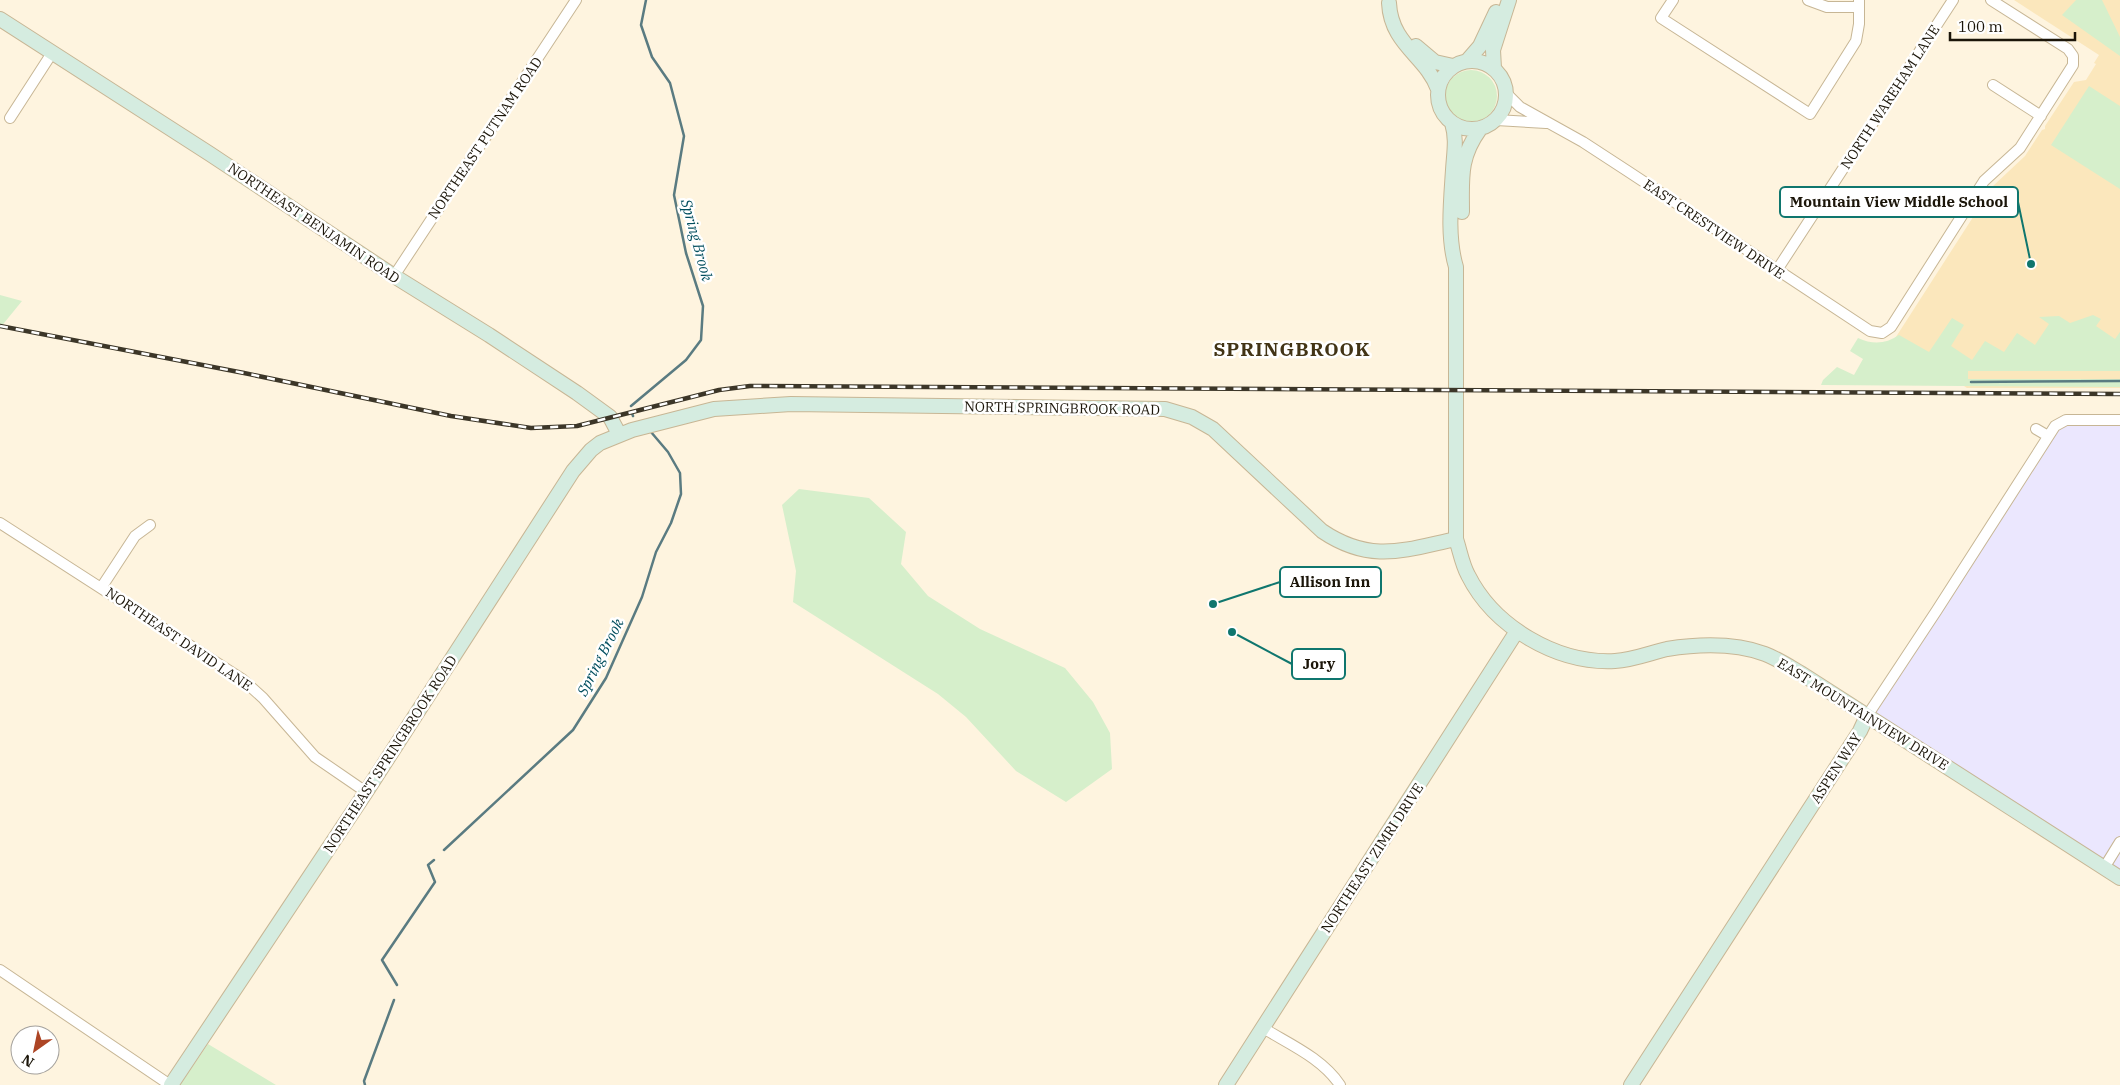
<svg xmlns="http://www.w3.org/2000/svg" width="2120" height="1085" viewBox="0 0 2120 1085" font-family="'IBM Plex Serif',serif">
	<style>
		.commercial { fill: #ebe7fe }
		.built { fill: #fbe7bc }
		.green { fill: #d6efcb }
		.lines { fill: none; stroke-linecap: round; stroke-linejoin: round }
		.stream { stroke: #5a7b81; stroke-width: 2.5 }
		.street-casing { stroke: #c7b695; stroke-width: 12 }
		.secondary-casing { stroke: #c7b695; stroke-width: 16 }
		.street { stroke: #fff; stroke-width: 10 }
		.secondary { stroke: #d5ece0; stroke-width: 14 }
		.rail-casing { stroke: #3c3628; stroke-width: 4.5 }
		.rail { stroke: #fff; stroke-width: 2.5; stroke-dasharray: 8; stroke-linecap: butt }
		.labels { text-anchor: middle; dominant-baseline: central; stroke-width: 5; stroke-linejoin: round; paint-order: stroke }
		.street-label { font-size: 14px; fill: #1b1509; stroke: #fff }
		.water-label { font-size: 15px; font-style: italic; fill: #024e5e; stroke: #fff }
		.district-label { font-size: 19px; font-weight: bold; letter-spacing: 1px; fill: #423416; stroke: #fff }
		.leader { fill: none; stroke: #0f766e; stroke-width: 2 }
		.callout-dot { fill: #0f766e; stroke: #fff; stroke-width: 2 }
		.callout { fill: #fff; stroke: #0f766e; stroke-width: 2 }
		.callout-label { font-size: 15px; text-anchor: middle; font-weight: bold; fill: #1b1509 }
	</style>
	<rect width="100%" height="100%" fill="#fef4df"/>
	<path class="commercial" d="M 2120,419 L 2120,880 L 1867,716 L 2048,436 L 2066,420 Z"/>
	<path class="built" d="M 2014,0 L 2120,0 L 2120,388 L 1967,388 L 1894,340 L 1993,186 L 2025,156 L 2042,130 L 2045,129 L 2045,126 L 2074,82 L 2086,80 L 2096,64 L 2094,63 L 2099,55 Z"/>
	<path class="green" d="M 2076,0 L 2102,0 L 2120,37 L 2120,56 L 2062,15 Z
		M1445 96a26 26 0 1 1 52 0a26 26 0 1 1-52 0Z
		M 2089,86 L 2120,106 L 2120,189 L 2051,145 Z
		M 0,295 L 22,301 L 0,328 Z
		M 2093,315 L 2101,319 L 2096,326 L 2115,339 L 2120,332 L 2120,371 L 1968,371 L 1968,379 L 2120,379 L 2120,387 L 1821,385 L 1823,380 L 1837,367 L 1854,375 L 1863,359 L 1850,351 L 1858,338 C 1873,345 1886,344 1899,335 L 1929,352 L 1952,318 L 1964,325 L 1951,346 L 1972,360 L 1985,341 L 2004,352 L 2017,333 L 2035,345 L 2049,324 L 2039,317 L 2059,316 L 2070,323 Z
		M 799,489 L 869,498 L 906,532 L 901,564 L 928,596 L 980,629 L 1065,668 L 1093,702 L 1110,733 L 1112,769 L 1066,802 L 1016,771 L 966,717 L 938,694 L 793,602 L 796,571 L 782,505 Z
		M 208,1044 L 276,1085 L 180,1085 Z"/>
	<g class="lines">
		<path class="stream" d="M 1971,382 L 2120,381
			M 631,406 L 686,360 L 701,340 L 703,306 L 686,253 L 674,195 L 684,136 L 670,83 L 652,57 L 641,25 L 646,0
			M 632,413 L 633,416
			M 444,850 L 573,730 L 606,678 L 642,597 L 656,552 L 671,523 L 681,494 L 680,473 L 668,452 L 651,432
			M 397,985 L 382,960 L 435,882 L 428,865 L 434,860
			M 365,1085 L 364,1081 L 394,1000"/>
		<defs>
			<path id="street" d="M 1673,0 L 1661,18 L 1810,114 L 1856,41 L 1859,24 L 1859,0
				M 1808,0 L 1827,7 L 1859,7
				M 1993,85 L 2041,116
				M 1507,94 L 1520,107 L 1583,142 L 1629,172 L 1870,331 L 1882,333 L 1891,327 L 1984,181 L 2020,148 L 2073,65 L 2073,56 L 2068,49 L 1991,0
				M 10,118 L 52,53
				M 1496,120 L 1546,123
				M 1777,270 L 1953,0
				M 394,276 L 576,0
				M 2036,429 L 2048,436
				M 0,523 L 242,679 L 263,698 L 315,757 L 366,792
				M 101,588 L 135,536 L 150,525
				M 1867,716 L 1937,610 L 2055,426 L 2066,420 L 2120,420
				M 2104,868 L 2120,842
				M 0,970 L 170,1085
				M 1263,1028 C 1289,1044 1322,1058 1340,1085"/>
			<path id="secondary" d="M 1389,3 C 1391,45 1426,56 1438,89
				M 0,19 L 210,154 L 394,276 L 489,335 L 577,393 L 610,417 L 619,434
				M 1416,46 L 1435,62 L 1453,66
				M1438 95a34 34 0 1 1 68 0a34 34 0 1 1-68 0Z
				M 1467,61 L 1480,46 L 1496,12
				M 1494,68 L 1493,50 L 1509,0
				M 1452,123 C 1457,139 1454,153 1453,170 C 1451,201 1447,237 1456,267 L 1456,539 C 1460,551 1462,564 1468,575 C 1494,627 1557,664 1615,661 C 1633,660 1650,653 1667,649 C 1699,644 1735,643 1765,654 C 1778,659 1790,667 1802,674 L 2120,878
				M 1462,212 C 1462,178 1459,158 1480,129
				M 171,1085 L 366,792 L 573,471 L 591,450 L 600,443 L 632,430 L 714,409 L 791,404 L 1165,409 L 1192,417 L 1213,429 L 1322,531 C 1371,564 1404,550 1456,539
				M 1226,1085 L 1517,631
				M 1631,1085 L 1860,731 L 1867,716"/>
		</defs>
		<use href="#street" class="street-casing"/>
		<use href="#secondary" class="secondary-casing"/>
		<use href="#street" class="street"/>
		<use href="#secondary" class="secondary"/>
		<defs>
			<path id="rail" d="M 0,326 L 244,373 L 451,416 L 531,428 L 577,426 L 719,390 L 750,386 L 2120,394"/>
		</defs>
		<use href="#rail" class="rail-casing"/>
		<use href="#rail" class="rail"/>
	</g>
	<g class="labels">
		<g class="street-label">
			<text transform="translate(1890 97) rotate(-57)">NORTH WAREHAM LANE</text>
			<text transform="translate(485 138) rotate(-56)">NORTHEAST PUTNAM ROAD</text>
			<text transform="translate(314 223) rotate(34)">NORTHEAST BENJAMIN ROAD</text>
			<text transform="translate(1714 229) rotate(34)">EAST CRESTVIEW DRIVE</text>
			<text transform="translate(1062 408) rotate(1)">NORTH SPRINGBROOK ROAD</text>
			<text transform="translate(179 639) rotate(34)">NORTHEAST DAVID LANE</text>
			<text transform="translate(1863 714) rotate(32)">EAST MOUNTAINVIEW DRIVE</text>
			<text transform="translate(390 754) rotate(-57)">NORTHEAST SPRINGBROOK ROAD</text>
			<text transform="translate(1836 768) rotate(-57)">ASPEN WAY</text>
			<text transform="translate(1372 858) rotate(-57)">NORTHEAST ZIMRI DRIVE</text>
		</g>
		<g class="water-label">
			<text transform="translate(697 240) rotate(75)">Spring Brook</text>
			<text transform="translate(600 657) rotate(-63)">Spring Brook</text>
		</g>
		<g class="district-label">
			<text x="1292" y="349">SPRINGBROOK</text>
		</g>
	</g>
	<path class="leader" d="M2031 264L2018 202M1213 604L1280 582M1232 632L1292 664"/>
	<g class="callout-dot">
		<circle cx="2031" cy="264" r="5"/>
		<circle cx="1213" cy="604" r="5"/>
		<circle cx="1232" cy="632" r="5"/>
	</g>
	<g class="callout">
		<rect x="1780" y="187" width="238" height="30" rx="5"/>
		<rect x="1280" y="567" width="101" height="30" rx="5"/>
		<rect x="1292" y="649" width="53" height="30" rx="5"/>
	</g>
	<g class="callout-label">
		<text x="1899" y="207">Mountain View Middle School</text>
		<text x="1330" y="587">Allison Inn</text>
		<text x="1319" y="669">Jory</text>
	</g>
	<g transform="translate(35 1050) rotate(213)"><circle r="24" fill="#ffffff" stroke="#a4a19d"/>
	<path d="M0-4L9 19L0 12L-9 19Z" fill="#ad4525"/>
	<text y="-8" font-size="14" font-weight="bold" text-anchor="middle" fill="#1b1509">N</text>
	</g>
	<path d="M1950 32v8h125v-8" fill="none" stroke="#1b1509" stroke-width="2.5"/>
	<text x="1958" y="32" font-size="15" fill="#1b1509" stroke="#ffffff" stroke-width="4" paint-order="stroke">100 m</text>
</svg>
